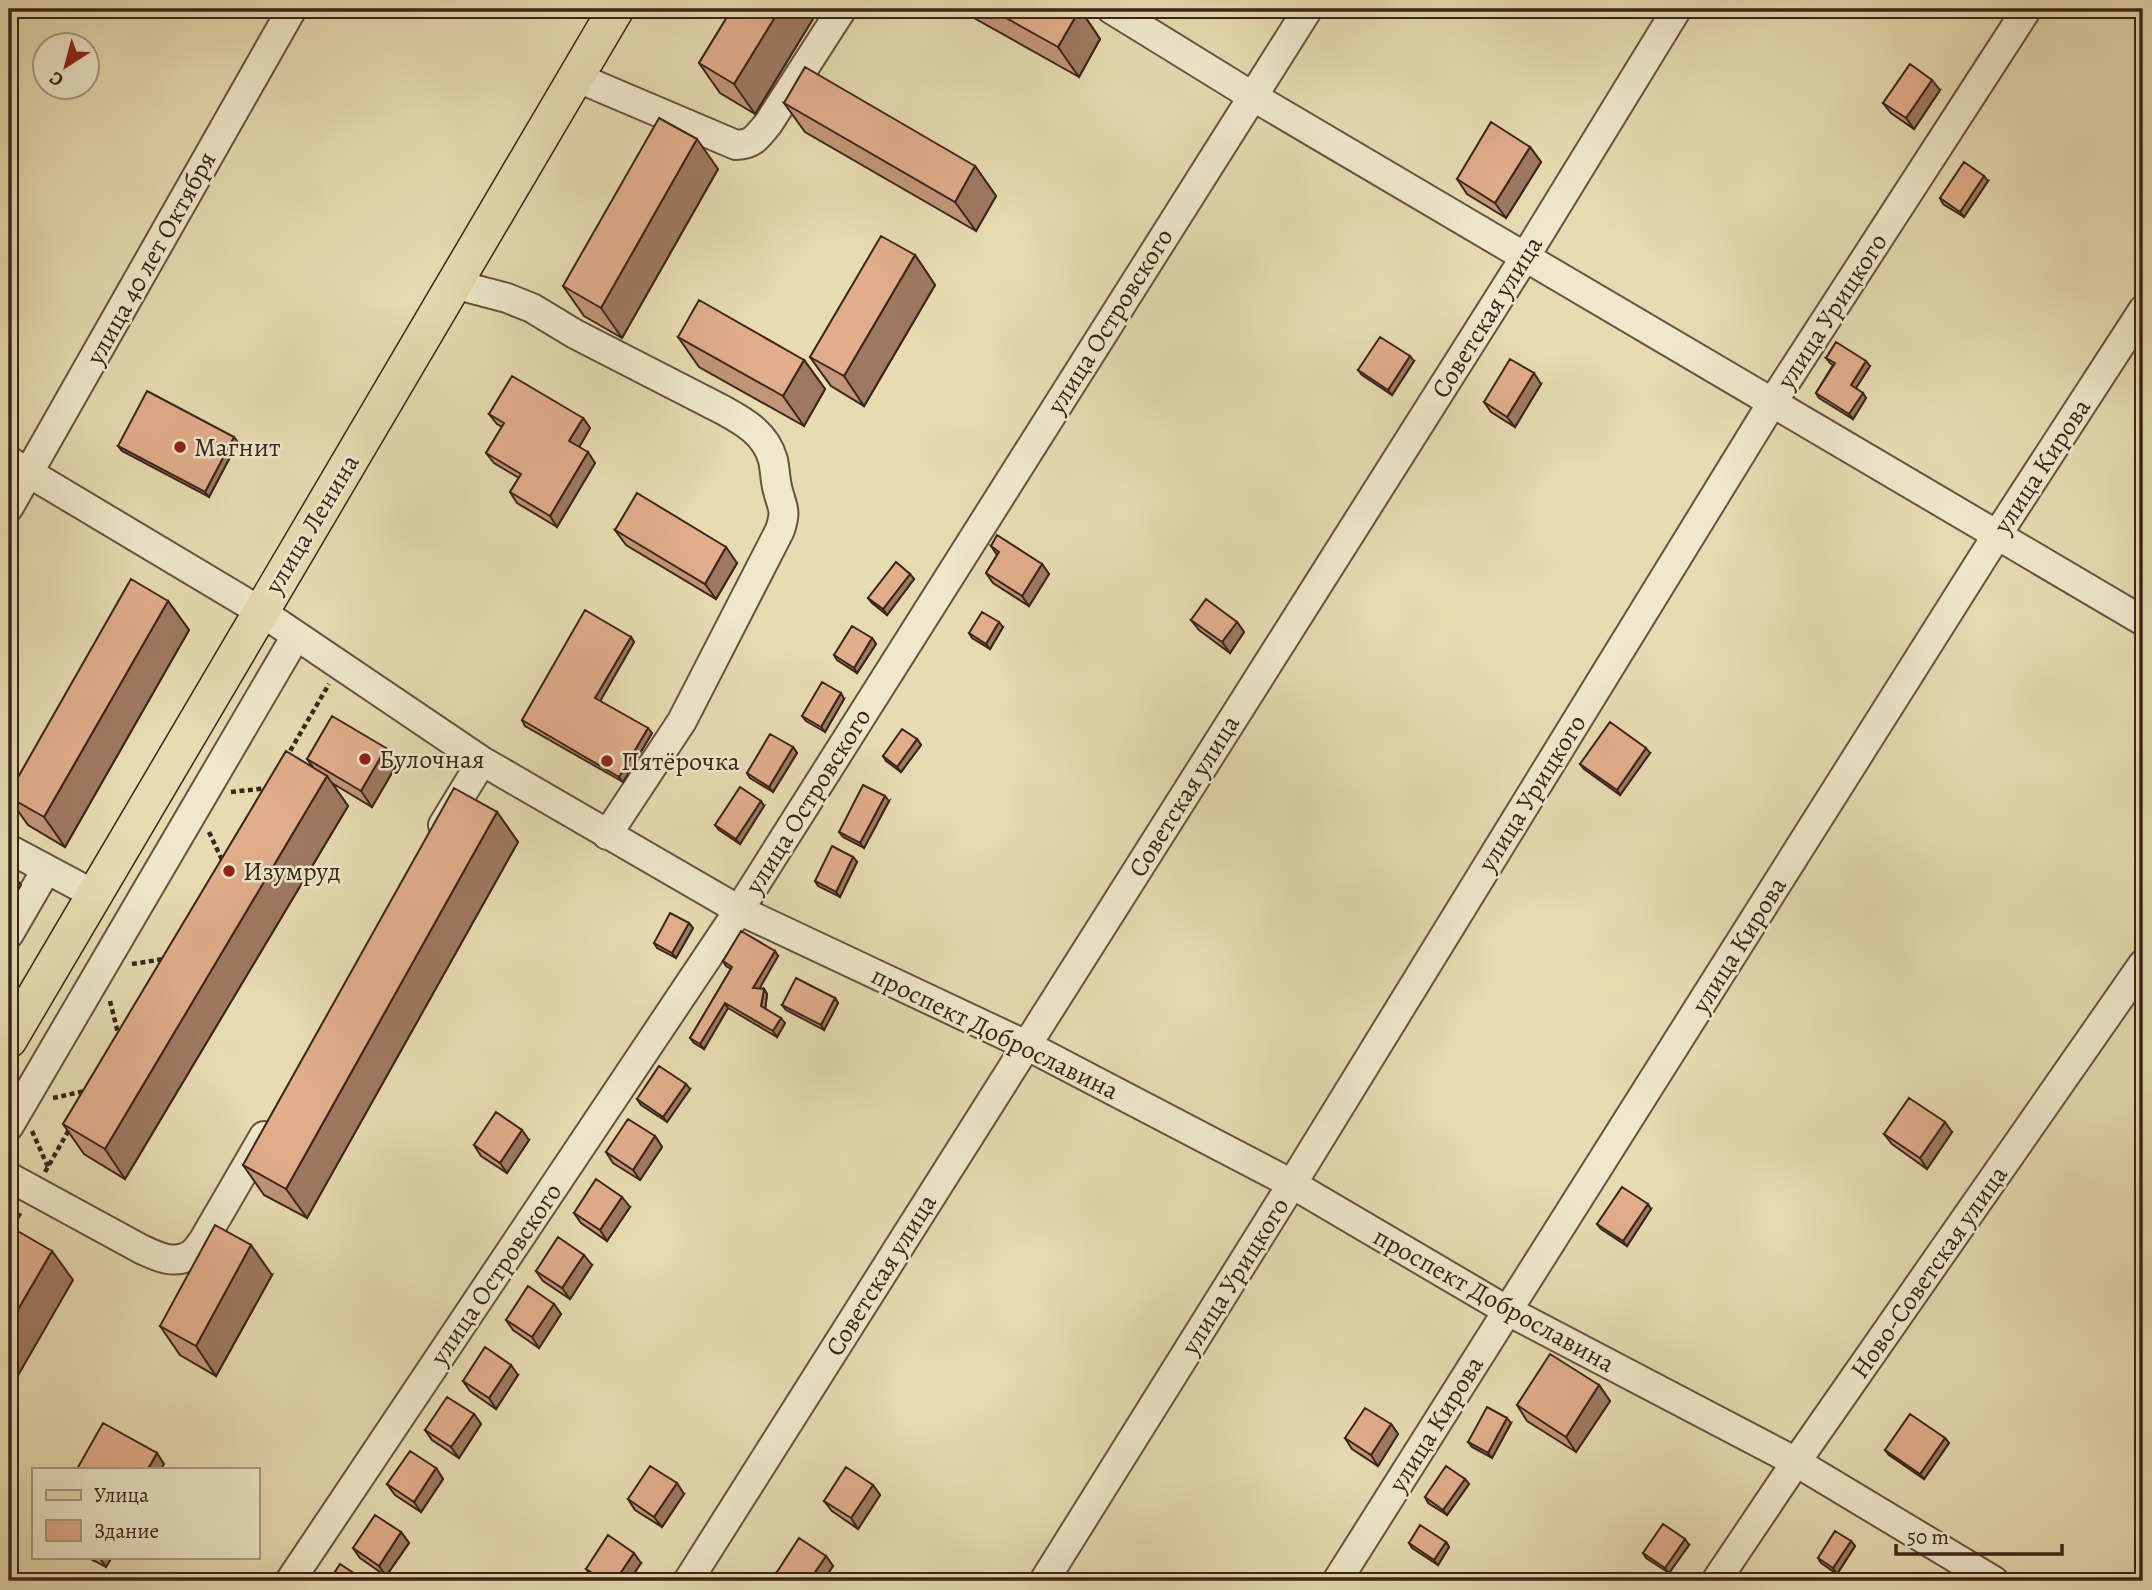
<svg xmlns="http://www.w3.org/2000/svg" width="2152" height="1590" viewBox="0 0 2152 1590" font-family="Alegreya,serif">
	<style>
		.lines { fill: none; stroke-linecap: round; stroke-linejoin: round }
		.minor-casing { stroke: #67523f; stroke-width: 32 }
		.major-casing { stroke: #3c2419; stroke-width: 38 }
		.path { stroke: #3c2419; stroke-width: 4.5; stroke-dasharray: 5 3.5; stroke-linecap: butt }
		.minor { stroke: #efe8cc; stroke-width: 28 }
		.major { stroke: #e7dbb1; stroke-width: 35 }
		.wall { fill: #c29578; stroke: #3c2419; stroke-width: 2 }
		.shaded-wall { fill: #9e7961; stroke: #3c2419; stroke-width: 2 }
		.building { fill: #e1ad8b; stroke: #3c2419; stroke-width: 2 }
		.poi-dot { fill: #8f2418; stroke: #efe8cc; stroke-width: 2.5 }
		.labels { text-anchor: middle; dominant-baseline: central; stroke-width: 5; stroke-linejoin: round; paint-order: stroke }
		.street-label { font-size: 26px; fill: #3c2419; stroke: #efe8cc }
		.poi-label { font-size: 26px; fill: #3c2419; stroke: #efe8cc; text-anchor: start }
	</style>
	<rect width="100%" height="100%" fill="#e7dbb1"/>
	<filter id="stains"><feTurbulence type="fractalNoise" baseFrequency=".00286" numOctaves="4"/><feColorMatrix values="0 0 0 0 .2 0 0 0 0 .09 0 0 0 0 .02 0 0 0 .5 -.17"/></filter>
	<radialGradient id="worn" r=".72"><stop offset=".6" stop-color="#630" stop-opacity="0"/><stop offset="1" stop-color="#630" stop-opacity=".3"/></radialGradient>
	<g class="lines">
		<defs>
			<path id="minor" d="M 1111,9 L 1252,96 L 2143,621
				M 576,77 L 736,145 C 754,144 757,137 768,124 L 842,9
				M 454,284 L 507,298 L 532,308 L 575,334 L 723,410 C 745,422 766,434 773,460 C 775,469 775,478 777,487 C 782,509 787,508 780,530 L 682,721 L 607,835
				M 9,461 L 260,611 L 482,761 L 739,910 L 1026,1045 L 1292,1184 L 1508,1311 L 1796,1462 L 1994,1581
				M 9,507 L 292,9
				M 443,825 L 482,761
				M 9,849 L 95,895
				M 9,934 L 46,870
				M 9,1126 L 296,636
				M 9,1177 L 141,1249 C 156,1256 175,1266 192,1254 C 196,1251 200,1245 203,1241 L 264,1136
				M 290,1581 L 739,910 L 1308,9
				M 688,1581 L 1525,257 L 1677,9
				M 1044,1581 L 1292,1184 L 1772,403 L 2027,9
				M 1337,1581 L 1997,535 L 2143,310
				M 1716,1581 L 1796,1462 L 2143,964"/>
			<path id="major" d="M 9,1040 L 616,9"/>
		</defs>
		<use href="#minor" class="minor-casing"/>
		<use href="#major" class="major-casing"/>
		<path class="path" d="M 286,758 L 329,684
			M 231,792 L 268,788
			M 209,832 L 223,862
			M 132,964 L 164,959
			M 110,1001 L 119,1037
			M 53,1098 L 85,1091
			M 32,1131 L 48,1167
			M 45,1172 L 70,1128
			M 9,1232 L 22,1210"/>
		<use href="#minor" class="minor"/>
		<use href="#major" class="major"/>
	</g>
	<path class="wall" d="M 732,9 L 819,9 L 755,114 L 720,93 L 699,63 Z
		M 958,9 L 1080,9 L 1100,39 L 1079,77 Z
		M 1940,90 L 1914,129 L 1891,113 L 1883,103 Z
		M 784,103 L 975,166 L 996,196 L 976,231 L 805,132 Z
		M 1530,147 L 1541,162 L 1506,218 L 1467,194 L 1457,179 Z
		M 718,169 L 622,338 L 584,316 L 563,286 Z
		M 1988,181 L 1964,217 L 1943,204 L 1940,198 Z
		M 915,255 L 935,285 L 864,406 L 831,386 L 810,357 Z
		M 678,337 L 804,360 L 825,389 L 804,426 L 699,367 Z
		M 1826,358 L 1870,366 L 1856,388 L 1866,398 L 1853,419 L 1819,398 L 1816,393 L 1833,365 L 1830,363 Z
		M 1414,361 L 1392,395 L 1362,375 L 1358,370 Z
		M 1541,384 L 1515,427 L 1491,412 L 1484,402 Z
		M 489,414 L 583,418 L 590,428 L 579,447 L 595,463 L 557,527 L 517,503 L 510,492 L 519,478 L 494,463 L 486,453 L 502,427 L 497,424 Z
		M 238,442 L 209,497 L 122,451 L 118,446 Z
		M 615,530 L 737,563 L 716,599 L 626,545 Z
		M 991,546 L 1042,564 L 1049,574 L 1029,606 L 993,583 L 986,573 L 997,555 Z
		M 910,574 L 914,579 L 887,615 L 872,603 L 868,598 Z
		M 168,601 L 189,630 L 65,847 L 28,825 L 9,798 L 9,793 Z
		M 1191,620 L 1237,622 L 1244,632 L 1230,653 L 1199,630 Z
		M 1003,627 L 990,649 L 972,638 L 969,633 Z
		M 631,637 L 634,642 L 600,701 L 652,733 L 623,782 L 525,726 L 522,720 Z
		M 872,638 L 876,644 L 857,673 L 837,660 L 834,655 Z
		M 844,699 L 825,732 L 806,721 L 802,716 Z
		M 917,739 L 921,745 L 901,772 L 886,761 L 883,756 Z
		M 793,747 L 797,753 L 773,792 L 750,778 L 747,773 Z
		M 386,748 L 397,764 L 372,807 L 332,783 L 348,806 L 125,1179 L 84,1154 L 63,1124 L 313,767 L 307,759 Z
		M 1650,753 L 1620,795 L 1584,769 L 1580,764 Z
		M 889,801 L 864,848 L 843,837 L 839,832 Z
		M 764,806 L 740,844 L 719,830 L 715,825 Z
		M 497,812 L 518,842 L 307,1218 L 264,1195 L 243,1165 Z
		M 853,857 L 857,862 L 840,897 L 818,886 L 815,881 Z
		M 689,923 L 693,928 L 676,958 L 657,948 L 654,943 Z
		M 778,956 L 759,988 L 764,989 L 767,994 L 765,1009 L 785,1023 L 777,1037 L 728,1008 L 704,1049 L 694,1043 L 690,1038 L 731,969 L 726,966 L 723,961 Z
		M 835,998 L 838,1003 L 824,1030 L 786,1010 L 782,1005 Z
		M 690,1089 L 667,1122 L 641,1105 L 637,1099 Z
		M 1952,1132 L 1927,1169 L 1892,1144 L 1884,1134 Z
		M 655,1136 L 662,1147 L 640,1180 L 613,1163 L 606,1152 Z
		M 529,1140 L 507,1173 L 481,1156 L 474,1145 Z
		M 630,1207 L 607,1241 L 581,1223 L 574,1213 Z
		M 1651,1209 L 1627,1246 L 1601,1229 L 1597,1224 Z
		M 592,1265 L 570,1299 L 543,1281 L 536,1271 Z
		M 272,1275 L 216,1376 L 180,1355 L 160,1326 Z
		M 554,1304 L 561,1314 L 539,1348 L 513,1330 L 506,1320 Z
		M 518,1375 L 496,1409 L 470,1391 L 463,1381 Z
		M 1599,1385 L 1610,1401 L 1576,1452 L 1527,1421 L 1517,1405 Z
		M 474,1414 L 481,1424 L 459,1458 L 432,1440 L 425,1430 Z
		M 1511,1423 L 1492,1458 L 1472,1447 L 1468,1442 Z
		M 1391,1424 L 1398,1434 L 1378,1466 L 1352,1449 L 1345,1438 Z
		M 1945,1438 L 1949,1443 L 1924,1479 L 1889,1455 L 1885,1450 Z
		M 436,1468 L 443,1479 L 421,1512 L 395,1495 L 387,1484 Z
		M 1465,1479 L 1469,1484 L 1447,1515 L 1428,1503 L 1425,1497 Z
		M 873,1485 L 880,1495 L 858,1529 L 832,1511 L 824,1501 Z
		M 684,1494 L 662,1527 L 635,1510 L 628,1499 Z
		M 401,1532 L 409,1543 L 386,1576 L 360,1558 L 353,1548 Z
		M 1851,1541 L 1855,1546 L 1837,1574 L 1821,1563 L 1818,1558 Z
		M 1446,1542 L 1449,1547 L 1438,1565 L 1412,1548 L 1409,1543 Z
		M 1689,1545 L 1669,1573 L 1646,1558 L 1643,1553 Z
		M 826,1556 L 833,1566 L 823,1581 L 784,1581 L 777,1572 Z
		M 87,1557 L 112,1557 L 106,1567 Z
		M 641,1563 L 629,1581 L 596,1581 L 593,1579 L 586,1569 Z"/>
	<path class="shaded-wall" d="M 10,9 L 12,9 L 15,13 L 9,24 L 9,12 Z
		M 780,9 L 819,9 L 755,114 L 734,84 Z
		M 1080,9 L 1100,39 L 1079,77 L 1058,47 Z
		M 1932,80 L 1940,90 L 1914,129 L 1906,118 Z
		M 697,139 L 718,169 L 622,338 L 601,308 Z
		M 1530,147 L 1541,162 L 1506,218 L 1495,203 Z
		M 975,166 L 996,196 L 976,231 L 955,202 Z
		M 1984,176 L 1988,181 L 1964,217 L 1960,212 Z
		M 915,255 L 935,285 L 864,406 L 844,376 Z
		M 1410,356 L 1414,361 L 1392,395 L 1388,390 Z
		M 804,360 L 825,389 L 804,426 L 783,396 Z
		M 1866,361 L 1870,366 L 1854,391 L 1851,385 Z
		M 1534,373 L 1541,384 L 1515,427 L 1507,417 Z
		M 1863,393 L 1866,398 L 1853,419 L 1849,414 Z
		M 583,418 L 590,428 L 577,451 L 569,441 Z
		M 234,437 L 238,442 L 209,497 L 205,492 Z
		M 588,452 L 595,463 L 557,527 L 550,516 Z
		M 726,547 L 737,563 L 716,599 L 705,584 Z
		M 1042,564 L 1049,574 L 1029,606 L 1022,596 Z
		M 910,574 L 914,579 L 887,615 L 883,609 Z
		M 168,601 L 189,630 L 65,847 L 44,817 Z
		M 999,622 L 1003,627 L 990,649 L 986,644 Z
		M 1237,622 L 1244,632 L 1230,653 L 1222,642 Z
		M 631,637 L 634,642 L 599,703 L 595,698 Z
		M 872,638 L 876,644 L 857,673 L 854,668 Z
		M 841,693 L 844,699 L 825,732 L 821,727 Z
		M 648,728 L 652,733 L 623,782 L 619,777 Z
		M 917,739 L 921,745 L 901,772 L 897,767 Z
		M 793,747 L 797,753 L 773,792 L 769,787 Z
		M 386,748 L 397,764 L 372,807 L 361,791 Z
		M 1646,748 L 1650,753 L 1620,795 L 1617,790 Z
		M 327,776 L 348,806 L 125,1179 L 105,1149 Z
		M 885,796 L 889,801 L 864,848 L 860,843 Z
		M 761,801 L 764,806 L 740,844 L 736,839 Z
		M 497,812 L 518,842 L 307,1218 L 286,1189 Z
		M 853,857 L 857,862 L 840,897 L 836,892 Z
		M 9,868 L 21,885 L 9,905 Z
		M 689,923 L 693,928 L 676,958 L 672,953 Z
		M 775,951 L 778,956 L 757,993 L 753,988 Z
		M 764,989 L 767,994 L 765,1012 L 761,1006 Z
		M 835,998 L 838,1003 L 824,1030 L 821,1025 Z
		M 725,1003 L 728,1008 L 704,1049 L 700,1044 Z
		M 781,1018 L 785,1023 L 777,1037 L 773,1031 Z
		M 686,1084 L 690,1089 L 667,1122 L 663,1117 Z
		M 1945,1122 L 1952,1132 L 1927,1169 L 1920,1158 Z
		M 522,1130 L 529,1140 L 507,1173 L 500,1163 Z
		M 655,1136 L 662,1147 L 640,1180 L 633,1170 Z
		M 622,1197 L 630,1207 L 607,1241 L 600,1230 Z
		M 1648,1204 L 1651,1209 L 1627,1246 L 1623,1241 Z
		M 251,1245 L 272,1275 L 216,1376 L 196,1346 Z
		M 52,1251 L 73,1280 L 9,1391 L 9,1325 Z
		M 584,1255 L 592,1265 L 570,1299 L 562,1288 Z
		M 554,1304 L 561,1314 L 539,1348 L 532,1337 Z
		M 511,1365 L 518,1375 L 496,1409 L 489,1398 Z
		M 1599,1385 L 1610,1401 L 1576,1452 L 1566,1437 Z
		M 474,1414 L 481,1424 L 459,1458 L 451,1447 Z
		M 1507,1418 L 1511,1423 L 1492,1458 L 1488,1453 Z
		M 1391,1424 L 1398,1434 L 1378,1466 L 1371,1455 Z
		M 1945,1438 L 1949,1443 L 1924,1479 L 1920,1474 Z
		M 157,1453 L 164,1464 L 161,1469 L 148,1469 Z
		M 436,1468 L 443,1479 L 421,1512 L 414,1502 Z
		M 1465,1479 L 1469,1484 L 1447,1515 L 1443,1510 Z
		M 677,1483 L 684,1494 L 662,1527 L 654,1517 Z
		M 873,1485 L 880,1495 L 858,1529 L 851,1518 Z
		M 401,1532 L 409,1543 L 386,1576 L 379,1566 Z
		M 1685,1539 L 1689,1545 L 1669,1573 L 1665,1568 Z
		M 1851,1541 L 1855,1546 L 1837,1574 L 1833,1568 Z
		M 1446,1542 L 1449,1547 L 1438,1565 L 1434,1560 Z
		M 634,1553 L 641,1563 L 629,1581 L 615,1581 Z
		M 826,1556 L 833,1566 L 823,1581 L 809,1581 Z
		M 99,1557 L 112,1557 L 106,1567 Z"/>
	<path class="building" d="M 732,9 L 780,9 L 734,84 L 699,63 Z
		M 990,9 L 1080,9 L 1058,47 Z
		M 1910,64 L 1932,80 L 1906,118 L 1883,103 Z
		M 805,67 L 975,166 L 955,202 L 784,103 Z
		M 659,118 L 697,139 L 601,308 L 563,286 Z
		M 1491,122 L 1530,147 L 1495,203 L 1457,179 Z
		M 1964,162 L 1984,176 L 1960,212 L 1940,198 Z
		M 881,236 L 915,255 L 844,376 L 810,357 Z
		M 699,300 L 804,360 L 783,396 L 678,337 Z
		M 1380,337 L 1410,356 L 1388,390 L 1358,370 Z
		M 1836,342 L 1866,361 L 1851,385 L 1863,393 L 1849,414 L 1816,393 L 1835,363 L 1826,358 Z
		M 1510,359 L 1534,373 L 1507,417 L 1484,402 Z
		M 512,376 L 583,418 L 569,441 L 588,452 L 550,516 L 510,492 L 521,474 L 486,453 L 504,423 L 489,414 Z
		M 147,391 L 234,437 L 205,492 L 118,446 Z
		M 637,493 L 726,547 L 705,584 L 615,530 Z
		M 997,535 L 1042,564 L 1022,596 L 986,573 L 999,552 L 991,546 Z
		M 896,562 L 910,574 L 883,609 L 868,598 Z
		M 131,579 L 168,601 L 44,817 L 9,797 L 9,793 Z
		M 1206,599 L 1237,622 L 1222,642 L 1191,620 Z
		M 585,610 L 631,637 L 595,698 L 648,728 L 619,777 L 522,720 Z
		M 982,612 L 999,622 L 986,644 L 969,633 Z
		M 852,626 L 872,638 L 854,668 L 834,655 Z
		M 822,682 L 841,693 L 821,727 L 802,716 Z
		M 332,716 L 386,748 L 361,791 L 307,759 Z
		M 1610,722 L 1646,748 L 1617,790 L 1580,764 Z
		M 902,729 L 917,739 L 897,767 L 883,756 Z
		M 770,734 L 793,747 L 769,787 L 747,773 Z
		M 286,751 L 327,776 L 105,1149 L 63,1124 Z
		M 863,785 L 885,796 L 860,843 L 839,832 Z
		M 740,787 L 761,801 L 736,839 L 715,825 Z
		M 454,788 L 497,812 L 286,1189 L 243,1165 Z
		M 832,846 L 853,857 L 836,892 L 815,881 Z
		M 670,913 L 689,923 L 672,953 L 654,943 Z
		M 741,931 L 775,951 L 753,988 L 764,989 L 761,1006 L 781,1018 L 773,1031 L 725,1003 L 700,1044 L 690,1038 L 732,967 L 723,961 Z
		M 796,978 L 835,998 L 821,1025 L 782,1005 Z
		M 659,1066 L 686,1084 L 663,1117 L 637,1099 Z
		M 1909,1098 L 1945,1122 L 1920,1158 L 1884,1134 Z
		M 496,1112 L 522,1130 L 500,1163 L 474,1145 Z
		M 628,1119 L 655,1136 L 633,1170 L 606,1152 Z
		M 596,1179 L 622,1197 L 600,1230 L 574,1213 Z
		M 1622,1187 L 1648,1204 L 1623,1241 L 1597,1224 Z
		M 215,1225 L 251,1245 L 196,1346 L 160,1326 Z
		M 9,1226 L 52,1251 L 9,1325 Z
		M 558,1237 L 584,1255 L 562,1288 L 536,1271 Z
		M 528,1286 L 554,1304 L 532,1337 L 506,1320 Z
		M 485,1347 L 511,1365 L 489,1398 L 463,1381 Z
		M 1550,1354 L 1599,1385 L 1566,1437 L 1517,1405 Z
		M 447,1397 L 474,1414 L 451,1447 L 425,1430 Z
		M 1487,1407 L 1507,1418 L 1488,1453 L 1468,1442 Z
		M 1365,1408 L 1391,1424 L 1371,1455 L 1345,1438 Z
		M 1910,1414 L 1945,1438 L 1920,1474 L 1885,1450 Z
		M 103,1423 L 157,1453 L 148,1469 L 77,1469 Z
		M 410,1451 L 436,1468 L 414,1502 L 387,1484 Z
		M 650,1466 L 677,1483 L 654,1517 L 628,1499 Z
		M 1446,1466 L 1465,1479 L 1443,1510 L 1425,1497 Z
		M 846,1467 L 873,1485 L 851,1518 L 824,1501 Z
		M 375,1515 L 401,1532 L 379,1566 L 353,1548 Z
		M 1663,1524 L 1685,1539 L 1665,1568 L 1643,1553 Z
		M 1420,1525 L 1446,1542 L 1434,1560 L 1409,1543 Z
		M 1835,1531 L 1851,1541 L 1833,1568 L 1818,1558 Z
		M 608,1535 L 634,1553 L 615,1581 L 605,1581 L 586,1569 Z
		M 799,1538 L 826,1556 L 809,1581 L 792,1581 L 777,1572 Z
		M 340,1564 L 366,1581 L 329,1581 Z"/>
	<g class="poi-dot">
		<circle cx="180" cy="447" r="7"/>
		<circle cx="365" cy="759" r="7"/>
		<circle cx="607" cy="761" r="7"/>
		<circle cx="229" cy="871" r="7"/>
	</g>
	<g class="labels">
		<g class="street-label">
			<text transform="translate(151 258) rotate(-61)">улица 40 лет Октября</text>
			<text transform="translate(1832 311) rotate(-57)">улица Урицкого</text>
			<text transform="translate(1487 317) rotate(-58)">Советская улица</text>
			<text transform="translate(1110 321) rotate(-58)">улица Островского</text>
			<text transform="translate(2042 466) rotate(-57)">улица Кирова</text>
			<text transform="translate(312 524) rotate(-59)">улица Ленина</text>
			<text transform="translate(1532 793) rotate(-58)">улица Урицкого</text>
			<text transform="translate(1184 796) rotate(-58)">Советская улица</text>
			<text transform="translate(808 801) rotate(-58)">улица Островского</text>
			<text transform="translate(1739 945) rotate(-58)">улица Кирова</text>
			<text transform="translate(995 1033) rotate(26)">проспект Доброславина</text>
			<text transform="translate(1929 1272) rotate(-55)">Ново-Советская улица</text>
			<text transform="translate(496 1274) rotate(-56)">улица Островского</text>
			<text transform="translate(881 1275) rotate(-58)">Советская улица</text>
			<text transform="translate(1235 1276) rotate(-58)">улица Урицкого</text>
			<text transform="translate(1494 1300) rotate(29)">проспект Доброславина</text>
			<text transform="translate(1436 1424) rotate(-58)">улица Кирова</text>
		</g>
		<g class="poi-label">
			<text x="194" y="447">Магнит</text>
			<text x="379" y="759">Булочная</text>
			<text x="621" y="761">Пятёрочка</text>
			<text x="243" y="871">Изумруд</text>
		</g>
	</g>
	<rect width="2152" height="1590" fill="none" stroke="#e7dbb1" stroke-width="35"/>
	<rect x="10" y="10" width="2131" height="1569" fill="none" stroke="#3c2419" stroke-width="3.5"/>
	<rect x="18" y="18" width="2117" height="1555" fill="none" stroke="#3c2419" stroke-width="2"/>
	<rect x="32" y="1468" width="228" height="91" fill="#efe8cc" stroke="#a79a84" stroke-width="2"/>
	<rect x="46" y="1490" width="35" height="10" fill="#e7dbb1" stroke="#a79a84" stroke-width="2"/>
	<text x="94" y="1502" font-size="21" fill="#3c2419">Улица</text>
	<rect x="46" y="1520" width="35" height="21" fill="#e1ad8b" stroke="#a79a84" stroke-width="2"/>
	<text x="94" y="1538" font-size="21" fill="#3c2419">Здание</text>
	<g transform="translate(66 66) rotate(216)"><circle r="33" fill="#efe8cc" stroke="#a79a84" stroke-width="2"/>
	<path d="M0-5L12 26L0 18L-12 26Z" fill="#8f2418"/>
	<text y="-10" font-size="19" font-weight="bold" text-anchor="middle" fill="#3c2419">С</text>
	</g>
	<path d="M1896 1544v10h166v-10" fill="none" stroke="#3c2419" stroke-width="3.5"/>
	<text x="1907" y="1544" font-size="21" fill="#3c2419" stroke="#efe8cc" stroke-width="5" paint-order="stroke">50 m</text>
	<rect width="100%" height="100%" filter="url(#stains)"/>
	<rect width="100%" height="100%" fill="url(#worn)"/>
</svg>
